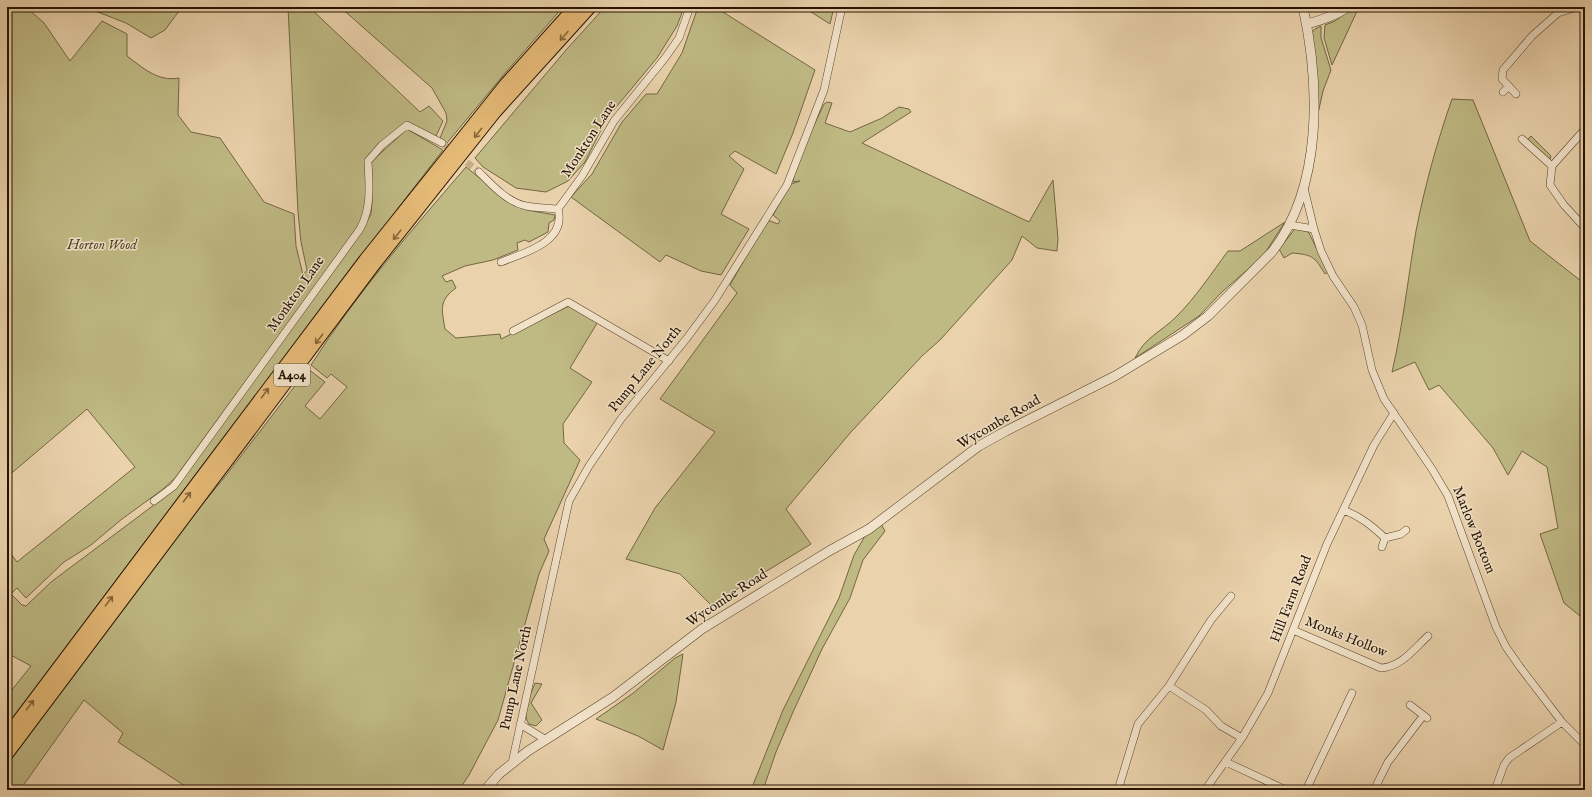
<svg xmlns="http://www.w3.org/2000/svg" width="1592" height="797" viewBox="0 0 1592 797" font-family="'IM FELL English',serif">
	<style>
		.green { fill: #bfb984; stroke: #736642 }
		.lines { fill: none; stroke-linecap: round; stroke-linejoin: round }
		.minor-tunnel { stroke: #c3ac8a; stroke-width: 7; stroke-dasharray: 7 3.5; stroke-linecap: butt }
		.minor-casing { stroke: #58432b; stroke-width: 8 }
		.tertiary-casing { stroke: #58432b; stroke-width: 10 }
		.trunk-casing { stroke: #271300; stroke-width: 14 }
		.minor { stroke: #f1e2c9; stroke-width: 7 }
		.tertiary { stroke: #f1e2c9; stroke-width: 9 }
		.trunk { stroke: #e5b976; stroke-width: 12 }
		.oneway { stroke: #86663b }
		.labels { text-anchor: middle; dominant-baseline: central; stroke-width: 3; stroke-linejoin: round; paint-order: stroke }
		.shield { fill: #f1e2c9; stroke: #64513c; stroke-width: 1 }
		.shield-label { font-size: 13px; font-weight: bold; fill: #271300 }
		.street-label { font-size: 14px; fill: #271300; stroke: #f1e2c9 }
		.park-label { font-size: 14px; font-style: italic; fill: #554528; stroke: #f1e2c9 }
	</style>
	<rect width="100%" height="100%" fill="#ead2ac"/>
	<filter id="stains"><feTurbulence type="fractalNoise" baseFrequency=".005" numOctaves="4"/><feColorMatrix values="0 0 0 0 .2 0 0 0 0 .09 0 0 0 0 .02 0 0 0 .5 -.17"/></filter>
	<radialGradient id="worn" r=".72"><stop offset=".6" stop-color="#630" stop-opacity="0"/><stop offset="1" stop-color="#630" stop-opacity=".3"/></radialGradient>
	<path class="green" d="M 7,7 L 26,7 L 44,23 L 70,61 L 102,21 L 127,34 L 127,56 C 143,68 158,82 179,78 L 178,115 L 191,132 L 220,138 L 264,202 L 294,214 L 296,246 L 303,275 L 307,270 L 301,242 L 298,212 L 288,7 L 309,7 L 420,112 L 429,106 L 443,121 L 436,136 L 405,123 L 366,159 L 366,198 L 363,220 L 175,478 L 162,490 L 122,519 L 91,545 L 64,562 L 26,598 L 17,588 L 11,594 L 22,605 L 26,606 L 51,582 L 170,493 L 362,231 L 371,214 L 372,202 L 371,162 L 407,129 L 443,150 C 387,221 334,295 278,367 C 186,485 97,607 7,726 L 7,696 L 31,666 L 7,653 L 7,549 L 17,562 L 135,467 L 87,409 L 7,477 Z
		M 85,7 L 182,7 L 165,30 L 151,38 L 126,23 Z
		M 340,7 L 563,7 L 506,72 L 447,143 L 440,138 L 447,121 L 446,113 L 432,88 Z
		M 605,7 L 684,7 L 677,26 L 657,58 L 607,118 L 585,162 L 568,181 L 546,192 L 516,188 L 483,167 L 475,158 L 566,50 Z
		M 698,7 L 715,7 L 815,70 L 793,133 L 776,174 L 735,151 L 729,156 L 744,169 L 721,214 L 749,229 L 721,275 L 701,271 L 666,255 L 660,262 L 571,197 L 592,174 L 622,122 L 646,94 L 657,94 L 682,53 Z
		M 803,7 L 834,7 L 830,24 Z
		M 1354,7 L 1359,7 L 1332,65 L 1324,38 L 1325,25 L 1335,21 Z
		M 1321,26 L 1321,38 L 1331,70 L 1323,91 L 1317,118 L 1312,33 L 1315,29 Z
		M 1452,99 L 1473,100 L 1530,241 L 1585,284 L 1585,620 L 1564,603 L 1540,534 L 1558,528 L 1547,467 L 1522,451 L 1508,475 L 1493,448 L 1439,385 L 1429,390 L 1415,362 L 1392,372 C 1403,325 1408,278 1416,231 C 1425,185 1437,142 1452,99 Z
		M 827,102 L 832,103 L 825,123 L 850,132 L 882,118 L 899,107 L 909,109 L 911,112 L 862,143 L 1029,222 L 1053,180 L 1058,239 L 1057,251 L 1037,248 L 1022,236 L 1012,260 L 940,340 L 922,356 L 851,432 L 786,509 L 811,544 L 711,605 L 680,574 L 626,559 L 655,508 L 715,432 L 660,399 L 737,293 L 730,285 L 767,220 L 778,224 L 780,221 L 773,215 L 791,184 L 800,181 L 793,182 L 794,176 L 807,140 L 824,104 Z
		M 1531,136 L 1551,156 L 1550,159 L 1546,159 L 1527,140 Z
		M 466,167 L 513,205 L 527,210 L 555,215 L 554,220 L 549,223 L 548,232 L 529,242 L 525,240 L 517,243 L 518,250 L 493,260 L 465,266 L 442,276 L 446,282 L 452,280 L 456,288 C 438,301 442,310 445,329 L 456,338 L 500,334 L 501,339 L 569,306 L 599,320 L 570,368 L 592,382 L 563,424 L 564,443 L 580,460 L 544,539 L 549,551 L 539,574 L 498,720 L 469,775 L 459,790 L 191,790 L 118,742 L 123,733 L 84,700 L 20,790 L 7,790 L 7,764 L 195,513 L 224,478 L 308,369 L 325,382 L 305,406 L 320,419 L 347,387 L 331,374 L 327,378 L 311,365 C 356,294 411,231 466,167 Z
		M 1285,222 L 1263,256 L 1222,292 L 1199,316 L 1135,358 C 1145,337 1161,332 1176,317 C 1196,297 1211,274 1228,251 L 1240,251 Z
		M 1295,229 L 1306,231 L 1309,233 L 1328,272 L 1325,274 C 1314,256 1313,255 1292,253 L 1284,258 L 1279,249 Z
		M 881,524 L 885,531 L 863,560 L 850,598 L 822,649 L 793,712 L 776,752 L 763,790 L 751,790 L 783,710 L 839,598 L 854,555 L 865,536 Z
		M 683,654 L 676,702 L 663,750 L 638,736 L 596,719 L 632,694 L 675,658 Z
		M 535,683 L 542,684 L 531,703 L 542,720 L 536,726 L 529,724 C 521,713 531,694 535,683 Z"/>
	<g class="lines">
		<path class="minor-tunnel" d="M 442,143 L 479,172"/>
		<defs>
			<path id="minor" d="M 1503,92 L 1509,86
				M 1516,94 L 1502,79 L 1503,70 L 1532,36 L 1558,13 L 1577,7
				M 1585,129 L 1552,166 L 1550,185 L 1564,205 L 1585,228
				M 1522,139 L 1552,166
				M 479,172 C 492,185 507,202 526,206 C 536,208 547,208 558,209
				M 1304,188 L 1314,229 L 1321,251 L 1333,276 L 1354,307 L 1362,325 L 1372,370 L 1384,399 L 1432,469 L 1448,496 L 1496,627 L 1506,647 L 1520,667 L 1562,722 L 1585,745
				M 558,209 L 582,176 L 614,121 L 665,58 L 679,38 L 690,7
				M 1290,225 L 1314,229
				M 501,262 C 524,253 567,242 558,209
				M 513,331 L 568,302 L 669,361
				M 154,501 L 174,486 L 360,229 C 372,207 369,185 368,161 L 382,145 L 407,125 L 442,143
				M 1343,510 C 1360,516 1372,526 1385,538
				M 1382,547 L 1385,538 L 1401,534 L 1406,530
				M 1293,630 L 1381,668 C 1401,667 1414,649 1428,636
				M 1169,686 L 1206,710 L 1221,726 L 1242,738
				M 1410,705 L 1427,718
				M 520,724 L 546,740
				M 1226,762 L 1286,790
				M 512,763 L 569,501 L 589,466 L 621,419 L 687,338 L 715,300 L 787,185 L 824,90 L 842,7
				M 1118,790 L 1138,724 L 1169,686 L 1211,620 L 1231,596
				M 1205,790 L 1242,738 L 1268,693 L 1327,544 L 1374,445 L 1394,413
				M 1306,790 L 1352,693
				M 1374,790 L 1388,762 L 1423,716
				M 1495,790 L 1504,765 L 1509,758 L 1562,722"/>
			<path id="tertiary" d="M 1307,24 C 1322,20 1335,16 1348,7
				M 485,790 L 499,774 L 528,751 L 613,697 L 702,629 L 829,551 L 869,529 L 979,446 L 1006,431 L 1115,376 L 1183,335 L 1208,316 L 1272,252 C 1323,186 1320,85 1303,7"/>
			<path id="trunk" d="M 7,736 L 365,260 L 505,85 L 575,7
				M 7,754 L 376,262 L 495,112 L 590,7"/>
		</defs>
		<use href="#minor" class="minor-casing"/>
		<use href="#tertiary" class="tertiary-casing"/>
		<use href="#trunk" class="trunk-casing"/>
		<use href="#minor" class="minor"/>
		<use href="#tertiary" class="tertiary"/>
		<use href="#trunk" class="trunk"/>
	</g>
	<defs><path id="oneway-shaft" d="M-6 0H5M1.5-3L5.5 0L1.5 3" fill="none" stroke-width="1.6" stroke-linecap="round" stroke-linejoin="round"/></defs>
	<g class="oneway">
		<use href="#oneway-shaft" transform="translate(564 36) rotate(132)"/>
		<use href="#oneway-shaft" transform="translate(478 133) rotate(128)"/>
		<use href="#oneway-shaft" transform="translate(397 235) rotate(128)"/>
		<use href="#oneway-shaft" transform="translate(319 339) rotate(127)"/>
		<use href="#oneway-shaft" transform="translate(265 393) rotate(-53)"/>
		<use href="#oneway-shaft" transform="translate(187 497) rotate(-53)"/>
		<use href="#oneway-shaft" transform="translate(109 601) rotate(-53)"/>
		<use href="#oneway-shaft" transform="translate(30 705) rotate(-53)"/>
	</g>
	<g class="labels">
		<rect class="shield" x="274" y="364" width="36" height="22" rx="3"/>
		<g class="shield-label">
			<text x="292" y="375">A404</text>
		</g>
		<g class="street-label">
			<text transform="translate(589 139) rotate(-57)">Monkton Lane</text>
			<text transform="translate(296 294) rotate(-55)">Monkton Lane</text>
			<text transform="translate(645 369) rotate(-51)">Pump Lane North</text>
			<text transform="translate(999 422) rotate(-30)">Wycombe Road</text>
			<text transform="translate(1474 530) rotate(68)">Marlow Bottom</text>
			<text transform="translate(727 598) rotate(-33)">Wycombe Road</text>
			<text transform="translate(1291 599) rotate(-69)">Hill Farm Road</text>
			<text transform="translate(1346 637) rotate(22)">Monks Hollow</text>
			<text transform="translate(516 678) rotate(-78)">Pump Lane North</text>
		</g>
		<g class="park-label">
			<text x="102" y="245">Horton Wood</text>
		</g>
	</g>
	<rect width="1592" height="797" fill="none" stroke="#ead2ac" stroke-width="24"/>
	<rect x="8" y="8" width="1576" height="781" fill="none" stroke="#271300" stroke-width="2"/>
	<rect x="12" y="12" width="1568" height="773" fill="none" stroke="#271300"/>
	<rect width="100%" height="100%" filter="url(#stains)"/>
	<rect width="100%" height="100%" fill="url(#worn)"/>
</svg>
